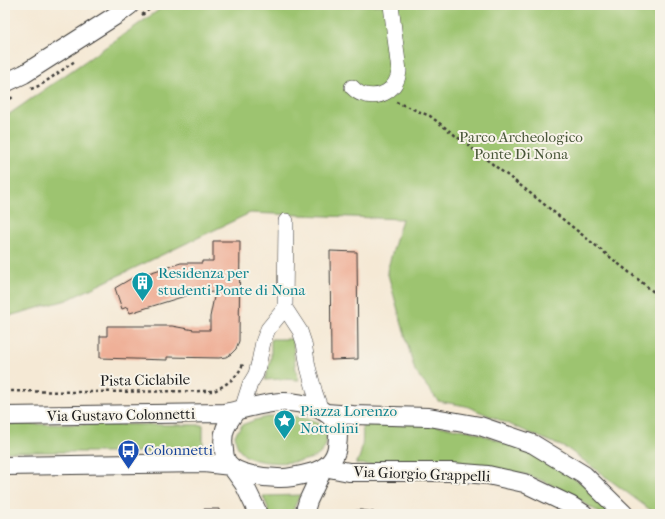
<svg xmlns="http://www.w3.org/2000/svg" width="665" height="519" viewBox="0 0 665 519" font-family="'IM FELL French Canon',serif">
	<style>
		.green { fill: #9dc46f; stroke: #5c7046 }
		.building { fill: #efb098 }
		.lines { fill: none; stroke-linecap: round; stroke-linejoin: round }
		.minor-casing { stroke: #3d3b38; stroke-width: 16 }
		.tertiary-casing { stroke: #3d3b38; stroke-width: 20 }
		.path { stroke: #3d3b38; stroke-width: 2.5; stroke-dasharray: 3 3; stroke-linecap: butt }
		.minor { stroke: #fff; stroke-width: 15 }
		.tertiary { stroke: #fff; stroke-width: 18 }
		.labels { text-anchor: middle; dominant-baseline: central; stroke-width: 4; stroke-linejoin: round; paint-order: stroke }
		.park-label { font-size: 15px; fill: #495739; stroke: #f7f3e8 }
		.culture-label { font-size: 15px; fill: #0d838f; stroke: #f7f3e8; text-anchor: start }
		.street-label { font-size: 15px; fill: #1c1c1c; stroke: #f7f3e8 }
		.transit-label { font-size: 15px; fill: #164399; stroke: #f7f3e8; text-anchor: start }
	</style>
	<rect width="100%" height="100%" fill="#f7f3e8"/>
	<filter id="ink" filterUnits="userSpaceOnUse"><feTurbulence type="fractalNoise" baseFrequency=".025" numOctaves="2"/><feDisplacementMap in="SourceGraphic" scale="8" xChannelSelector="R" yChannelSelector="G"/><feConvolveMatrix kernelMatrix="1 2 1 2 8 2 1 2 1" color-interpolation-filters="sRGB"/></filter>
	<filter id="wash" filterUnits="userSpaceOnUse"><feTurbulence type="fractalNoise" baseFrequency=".012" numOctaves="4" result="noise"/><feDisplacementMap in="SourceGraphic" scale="16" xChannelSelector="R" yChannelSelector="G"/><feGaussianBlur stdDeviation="0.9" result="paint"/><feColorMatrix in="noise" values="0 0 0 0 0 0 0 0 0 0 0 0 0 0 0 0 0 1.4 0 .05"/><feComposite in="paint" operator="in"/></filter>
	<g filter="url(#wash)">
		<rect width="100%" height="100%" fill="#f5e9d5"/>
		<path class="green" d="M 166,5 L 660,5 L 660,514 L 656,514 L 568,449 L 466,406 L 438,401 L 415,371 L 387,271 L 402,219 L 250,213 L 67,300 L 5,317 L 5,117 Z
			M 271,339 L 293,339 C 294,354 294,367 299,380 L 282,379 L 265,380 L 271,358 Z
			M 272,416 C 291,416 332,415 326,443 C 325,449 320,455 315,457 C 299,464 257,466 243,454 C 237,449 236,442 235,435 L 242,425 L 255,420 Z
			M 362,422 L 419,423 L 471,431 L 531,452 L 583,484 L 616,514 L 601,514 L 577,498 L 558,488 L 541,480 L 524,474 L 356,464 C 364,451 363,436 362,422 Z
			M 5,424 L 203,425 L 203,452 L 5,452 Z
			M 300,495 L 293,510 L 293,514 L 268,514 L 268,508 L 263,496 Z"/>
		<g id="blocks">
			<path class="building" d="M 213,241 L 240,241 L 239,341 L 236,349 L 231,354 L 226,357 L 219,358 L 167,357 L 167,360 L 100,358 L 100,336 L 107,336 L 107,326 L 172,326 L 194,330 L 210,330 L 210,317 L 214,297 L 214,292 L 198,293 L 198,292 L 130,313 L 127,307 L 122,309 L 115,288 L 132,278 L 181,263 L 202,263 L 202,261 L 213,261 Z
				M 330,251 L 357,252 L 358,359 L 331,360 Z
				M 203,509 L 219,509 L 219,514 L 203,514 Z
				M 361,510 L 374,512 L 374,514 L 348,514 L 348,511 Z"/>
		</g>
	</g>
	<g filter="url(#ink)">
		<use href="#blocks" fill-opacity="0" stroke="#3d3b38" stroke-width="1"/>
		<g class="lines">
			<defs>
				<path id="minor" d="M 352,87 C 355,90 358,93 362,94 C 380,100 397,90 399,71 L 391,5
					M 285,308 L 286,221
					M 242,409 L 250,384 L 256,374 L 259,362 L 263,342 L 268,329 L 285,308 L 300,331 L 304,343 L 308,367 L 315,393 L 321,410"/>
				<path id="tertiary" d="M 5,83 L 24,74 L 118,14 L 130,5
					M 326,413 L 353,415 L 429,417 L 480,426 L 533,444 L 584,475 L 624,514
					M 5,416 L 224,413 C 244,410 263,402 284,402 C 301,402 330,408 337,426 C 339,433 338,440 337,447 C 335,460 326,468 314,472 C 303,475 288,479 278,478 C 264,478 234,474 227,462 C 225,458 224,454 224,450 C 221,432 226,425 236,411
					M 5,466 L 204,463 L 231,466
					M 231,466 L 244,484 L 257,511 L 257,514
					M 324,467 L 349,472 L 451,472 L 488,475 L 524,483 L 570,505 L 584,514
					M 304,514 L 308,501 L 324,467"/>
			</defs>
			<use href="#minor" class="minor-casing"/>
			<use href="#tertiary" class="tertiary-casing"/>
			<path class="path" d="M 142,15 L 155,5
				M 31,89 L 41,85 L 75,61
				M 5,102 L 13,97
				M 396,102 L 430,116 L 525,189 L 660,297
				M 5,391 L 79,392 L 214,391 C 226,385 238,377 243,364"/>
			<use href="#minor" class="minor"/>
			<use href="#tertiary" class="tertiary"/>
		</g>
	</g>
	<defs>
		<symbol id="building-pin" viewBox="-11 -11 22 30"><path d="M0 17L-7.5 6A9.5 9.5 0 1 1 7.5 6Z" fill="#0f9aa8" stroke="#f7f3e8"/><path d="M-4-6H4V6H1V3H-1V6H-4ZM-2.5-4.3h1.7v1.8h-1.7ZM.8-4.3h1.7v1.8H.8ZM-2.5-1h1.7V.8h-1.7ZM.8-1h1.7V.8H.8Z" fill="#fff"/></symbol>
		<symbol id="sight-pin" viewBox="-11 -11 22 30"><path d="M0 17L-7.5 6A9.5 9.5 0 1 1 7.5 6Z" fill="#0f9aa8" stroke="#f7f3e8"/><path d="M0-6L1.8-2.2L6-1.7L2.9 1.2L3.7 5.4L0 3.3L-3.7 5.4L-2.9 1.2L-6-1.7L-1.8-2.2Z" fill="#fff"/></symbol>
		<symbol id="bus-pin" viewBox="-11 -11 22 30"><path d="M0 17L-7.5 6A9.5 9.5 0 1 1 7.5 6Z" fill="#1a4fb4" stroke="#f7f3e8"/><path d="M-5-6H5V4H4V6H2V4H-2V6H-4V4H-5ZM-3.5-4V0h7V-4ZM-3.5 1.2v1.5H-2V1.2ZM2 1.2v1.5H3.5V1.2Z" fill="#fff"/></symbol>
	</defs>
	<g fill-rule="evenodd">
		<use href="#building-pin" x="130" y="270" width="25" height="34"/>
		<use href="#sight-pin" x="272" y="408" width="25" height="34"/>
		<use href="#bus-pin" x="116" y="438" width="25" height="34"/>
	</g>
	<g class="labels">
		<g class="park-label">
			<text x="521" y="137">Parco Archeologico<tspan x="521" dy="17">Ponte Di Nona</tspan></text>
		</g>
		<g class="culture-label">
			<text x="158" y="273">Residenza per<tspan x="158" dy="17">studenti Ponte di Nona</tspan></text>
			<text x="300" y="411">Piazza Lorenzo<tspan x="300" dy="17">Nottolini</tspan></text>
		</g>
		<g class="street-label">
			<text transform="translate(145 380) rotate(-1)">Pista Ciclabile</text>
			<text transform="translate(121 415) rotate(-1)">Via Gustavo Colonnetti</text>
			<text transform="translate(422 474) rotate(2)">Via Giorgio Grappelli</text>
		</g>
		<g class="transit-label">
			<text x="144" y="450">Colonnetti</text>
		</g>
	</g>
	<rect width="665" height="519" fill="none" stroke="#f7f3e8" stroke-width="20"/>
</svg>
